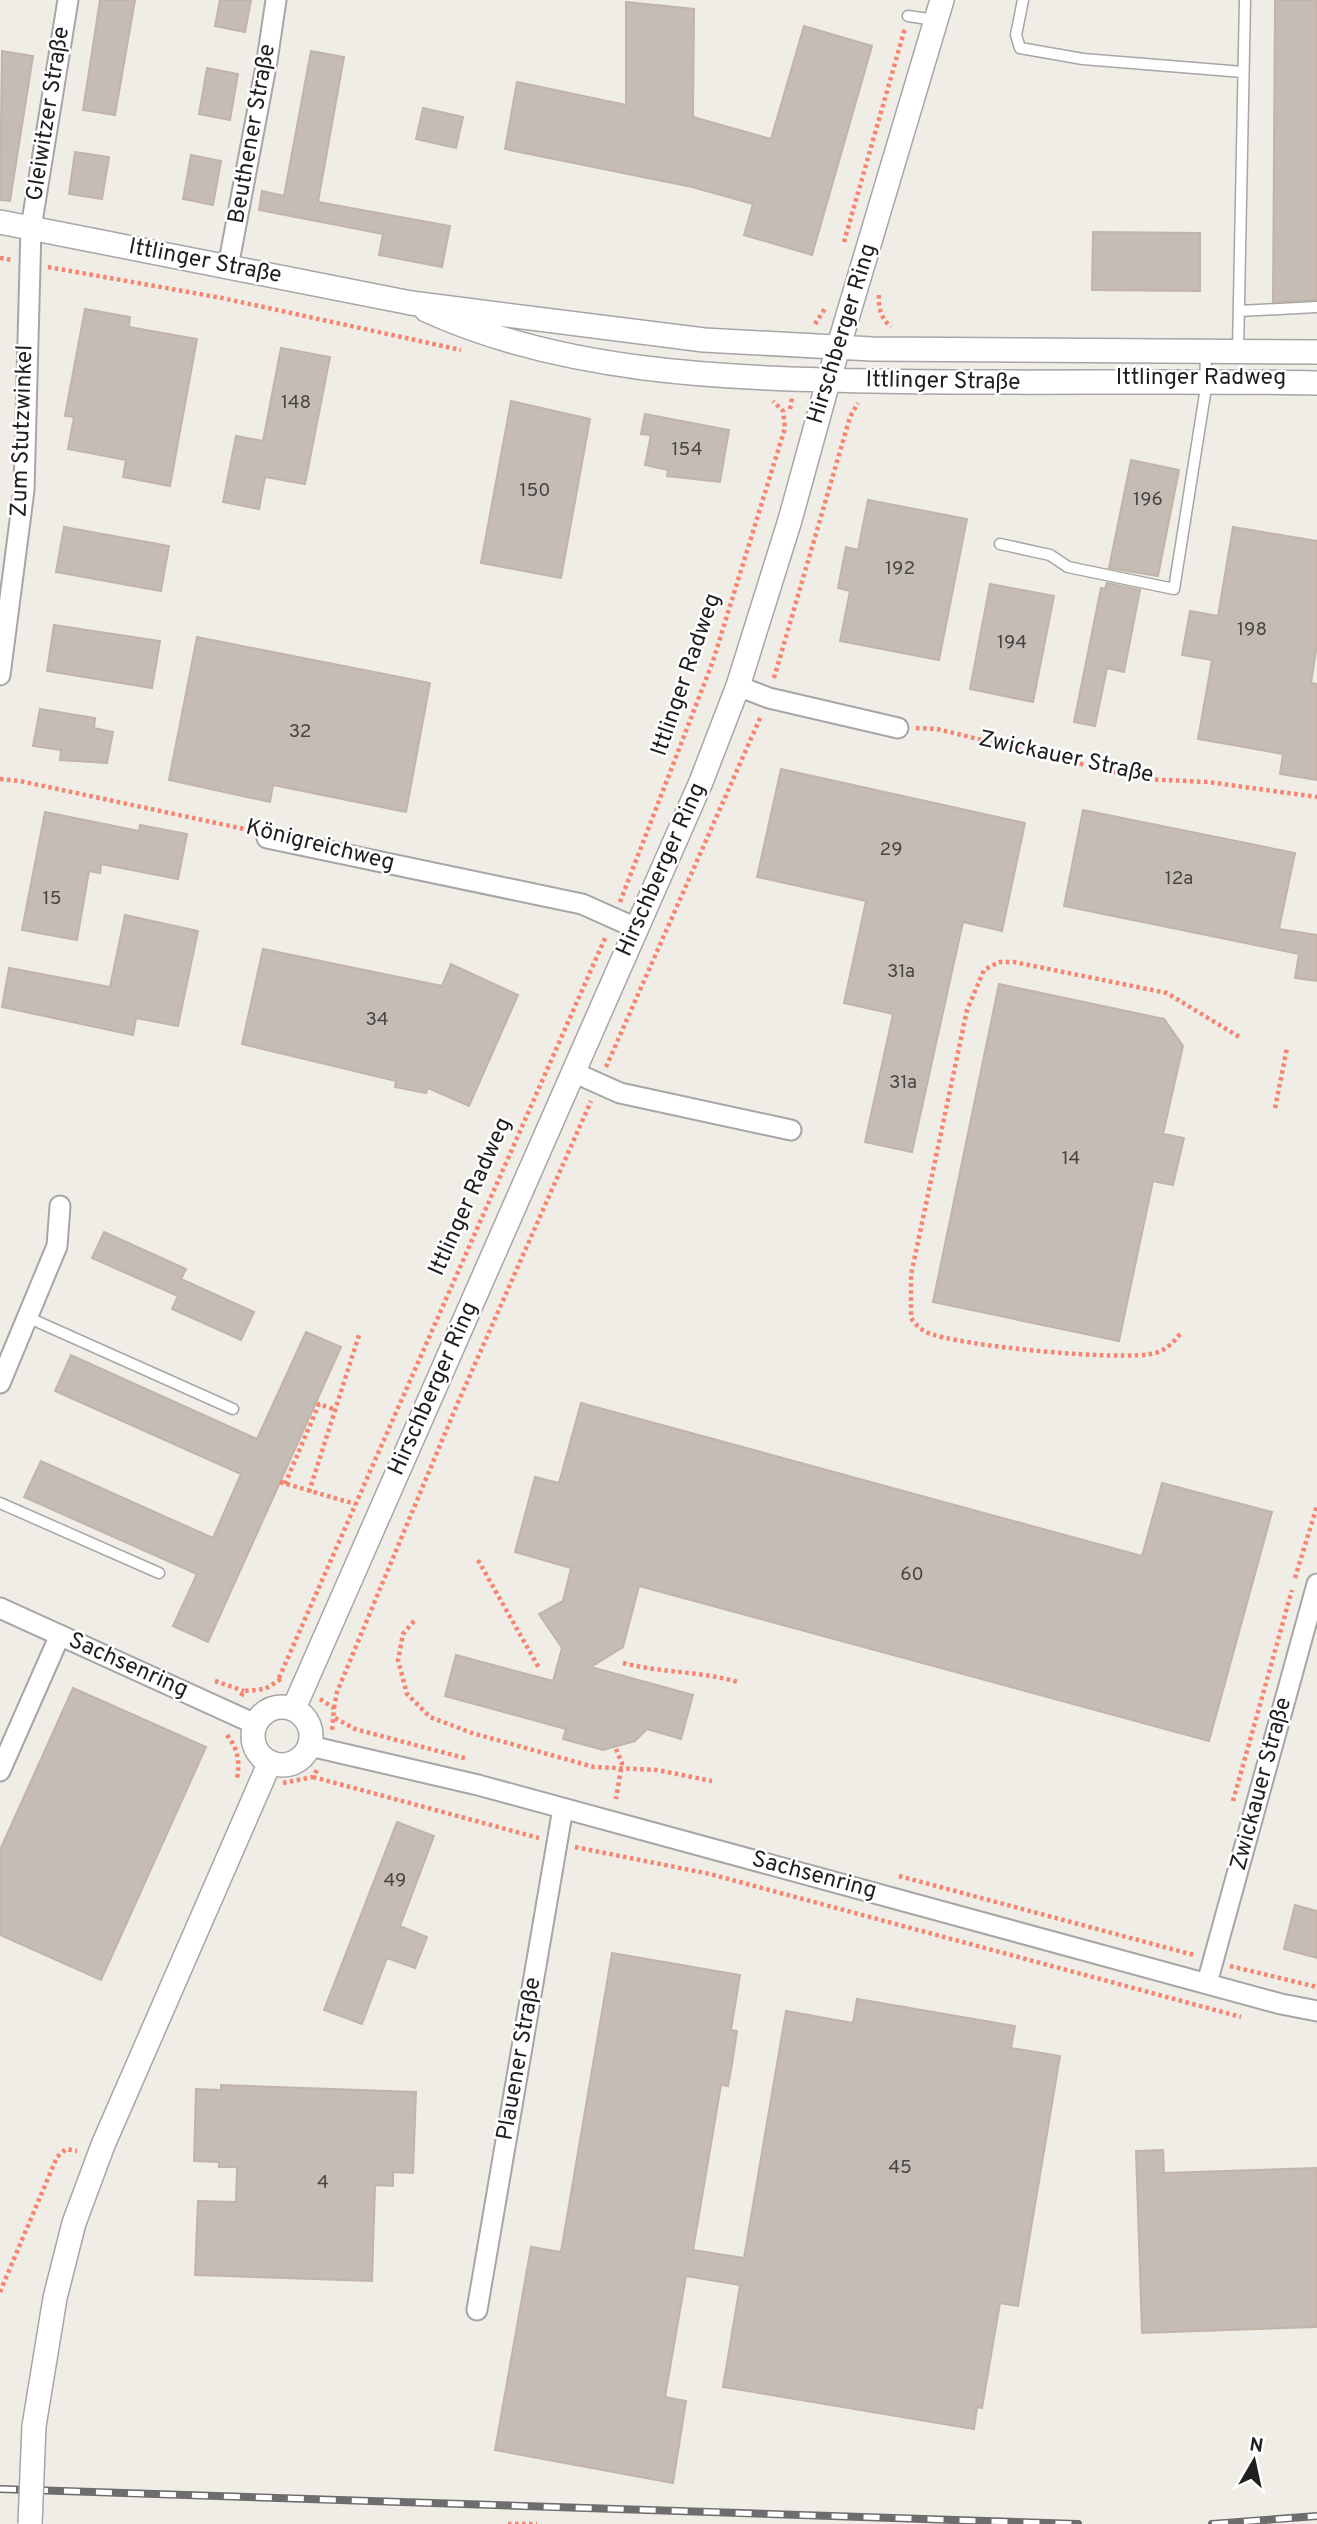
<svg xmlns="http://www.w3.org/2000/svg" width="1317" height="2524" viewBox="0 0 1317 2524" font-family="Overpass,sans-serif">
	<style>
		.building { fill: #c4bcb5; stroke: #c1b4a8; stroke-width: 2 }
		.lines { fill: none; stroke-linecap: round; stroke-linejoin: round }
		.service-casing { stroke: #a6a6a6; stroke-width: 13 }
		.minor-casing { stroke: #a6a6a6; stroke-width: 23 }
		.tertiary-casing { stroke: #a6a6a6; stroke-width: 26 }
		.path { stroke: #f7846f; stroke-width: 4.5; stroke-dasharray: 3.5 3.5; stroke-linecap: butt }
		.service { stroke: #fff; stroke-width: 10 }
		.minor { stroke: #fff; stroke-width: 19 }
		.tertiary { stroke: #fff; stroke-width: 23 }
		.rail-casing { stroke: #6d6d6d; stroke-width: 8 }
		.rail { stroke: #fff; stroke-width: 5; stroke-dasharray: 16; stroke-linecap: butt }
		.tertiary-bridge-casing { stroke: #a6a6a6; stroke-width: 26; stroke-linecap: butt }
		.tertiary-bridge { stroke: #fff; stroke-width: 23 }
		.labels { text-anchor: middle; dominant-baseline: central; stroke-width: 5; stroke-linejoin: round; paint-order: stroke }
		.number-label { font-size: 19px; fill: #484644 }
		.street-label { font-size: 23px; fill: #1f1f1f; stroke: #fff }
	</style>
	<rect width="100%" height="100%" fill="#f0ede6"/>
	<path class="building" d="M 100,0 L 135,0 L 115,115 L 83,110 Z
		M 220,0 L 251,0 L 245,32 L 215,26 Z
		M 1275,0 L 1317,0 L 1317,300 L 1273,302 Z
		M 626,2 L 694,9 L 693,117 L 771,139 L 804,26 L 872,46 L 812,255 L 744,235 L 753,204 L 692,187 L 505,149 L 517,82 L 626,105 Z
		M 2,51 L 33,56 L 10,201 L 0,200 Z
		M 311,51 L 344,57 L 318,202 L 450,226 L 442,267 L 379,255 L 383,234 L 259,210 L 262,191 L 284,196 Z
		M 207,68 L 238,74 L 230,120 L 199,114 Z
		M 423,108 L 463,117 L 456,148 L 416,139 Z
		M 75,152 L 109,157 L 102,199 L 69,194 Z
		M 191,155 L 221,161 L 213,205 L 183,199 Z
		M 1093,232 L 1200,233 L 1200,291 L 1092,290 Z
		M 85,309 L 130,317 L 129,327 L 197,339 L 170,486 L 123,477 L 126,460 L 68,449 L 74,417 L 65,416 Z
		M 281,348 L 330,357 L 305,484 L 265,477 L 259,509 L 223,502 L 236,436 L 263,441 Z
		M 511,401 L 590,419 L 561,578 L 481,563 Z
		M 645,414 L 729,430 L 720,482 L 667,476 L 668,470 L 645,465 L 651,435 L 641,434 Z
		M 1131,460 L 1179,470 L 1158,576 L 1109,568 Z
		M 868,500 L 967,519 L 939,660 L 840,641 L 850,591 L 838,588 L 846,547 L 858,550 Z
		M 64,527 L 169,546 L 161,591 L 56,572 Z
		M 1233,527 L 1317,541 L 1317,644 L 1311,683 L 1317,684 L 1317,780 L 1280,774 L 1283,754 L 1198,739 L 1212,660 L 1182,655 L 1190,611 L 1218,616 Z
		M 1107,583 L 1140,590 L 1124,672 L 1107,668 L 1095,726 L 1074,722 L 1101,588 L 1105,589 Z
		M 990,584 L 1054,596 L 1033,702 L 970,689 Z
		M 54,625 L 160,641 L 152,688 L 47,671 Z
		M 197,637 L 430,683 L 406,812 L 273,785 L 270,802 L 169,780 Z
		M 40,709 L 95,718 L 94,728 L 113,732 L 107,763 L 60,760 L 61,750 L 33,746 Z
		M 781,769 L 1025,823 L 1002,931 L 963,922 L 912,1152 L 865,1142 L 893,1014 L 844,1003 L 866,901 L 757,877 Z
		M 1083,810 L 1295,853 L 1279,929 L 1317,935 L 1317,981 L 1295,978 L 1299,954 L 1064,906 Z
		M 45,812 L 139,831 L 140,825 L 187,834 L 178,879 L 101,864 L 100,873 L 89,871 L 77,940 L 22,930 Z
		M 125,915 L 198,931 L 178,1026 L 136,1018 L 133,1035 L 2,1007 L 9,968 L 110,987 Z
		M 263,949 L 442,986 L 451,964 L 518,995 L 469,1106 L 428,1088 L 426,1093 L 395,1087 L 396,1081 L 242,1044 Z
		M 999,984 L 1164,1019 L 1183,1046 L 1163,1134 L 1184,1138 L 1173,1185 L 1153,1181 L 1119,1341 L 933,1302 Z
		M 104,1232 L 186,1269 L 181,1279 L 254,1312 L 241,1340 L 172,1309 L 178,1296 L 92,1258 Z
		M 306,1332 L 341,1347 L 208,1642 L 173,1626 L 197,1574 L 24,1497 L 41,1461 L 213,1538 L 241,1474 L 55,1391 L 71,1355 L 257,1439 Z
		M 581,1403 L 1142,1556 L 1162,1483 L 1272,1512 L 1209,1741 L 639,1586 L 623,1647 L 591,1667 L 693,1695 L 681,1739 L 647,1729 L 635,1741 L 603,1750 L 563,1739 L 566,1729 L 445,1696 L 456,1655 L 553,1681 L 562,1648 L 539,1614 L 563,1601 L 571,1568 L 515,1552 L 535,1477 L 559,1483 Z
		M 73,1688 L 206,1747 L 101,1980 L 0,1935 L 0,1850 Z
		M 397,1822 L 434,1836 L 400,1926 L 427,1937 L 415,1968 L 387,1958 L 362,2024 L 324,2010 Z
		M 1295,1905 L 1317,1911 L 1317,1958 L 1284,1949 Z
		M 612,1953 L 740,1975 L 731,2030 L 737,2031 L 732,2064 L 728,2086 L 721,2085 L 693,2250 L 744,2258 L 786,2011 L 853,2023 L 857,1999 L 1015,2026 L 1011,2048 L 1060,2056 L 1018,2306 L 1000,2303 L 982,2408 L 977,2407 L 974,2429 L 723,2387 L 740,2285 L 686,2276 L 665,2397 L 686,2401 L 673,2483 L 495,2450 L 531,2247 L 561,2252 Z
		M 221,2085 L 416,2092 L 413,2173 L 393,2172 L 393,2186 L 375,2185 L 372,2281 L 195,2275 L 198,2201 L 236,2202 L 237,2167 L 219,2167 L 219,2162 L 194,2161 L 196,2089 L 221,2090 Z
		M 1163,2150 L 1164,2173 L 1317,2168 L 1317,2327 L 1142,2333 L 1136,2151 Z"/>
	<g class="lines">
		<defs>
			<path id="service" d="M 1023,0 L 1016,35 L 1020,48 L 1083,59 L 1243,72
				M 908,16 L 935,20
				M 1239,311 L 1317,307
				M 1238,351 L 1245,0
				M 1000,544 L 1050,555 L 1068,567 L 1174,589 L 1205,394 L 1206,351
				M 27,1317 L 233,1409
				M 0,1503 L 159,1573"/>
			<path id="minor" d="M 228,267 L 267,61 L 276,0
				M 0,675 L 24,490 L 31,228 L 68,0
				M 738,686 L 769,698 L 898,728
				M 267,838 L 582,904 L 636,928
				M 573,1072 L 620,1093 L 791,1130
				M 0,1383 L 57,1246 L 60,1206
				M 0,1608 L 255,1724
				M 310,1746 L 478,1785 L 1281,2004 L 1317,2011
				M 0,1771 L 60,1635
				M 1207,1983 L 1317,1584
				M 477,2310 L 563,1808"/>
			<path id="tertiary" d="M 0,222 L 411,303 L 704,340 L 872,349 L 1317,352
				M 426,310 C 564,373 723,378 872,381 C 1021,384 1169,380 1317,383
				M253 1736a29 29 0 1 1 58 0a29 29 0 1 1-58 0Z
				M 294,1708 L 701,782 L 738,686 L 790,520 L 828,382 L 942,0
				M 34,2426 L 55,2298 L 74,2223 L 103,2145 L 270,1762"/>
		</defs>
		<use href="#service" class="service-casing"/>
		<use href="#minor" class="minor-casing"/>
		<use href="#tertiary" class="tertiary-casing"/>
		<path class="path" d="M 844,242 L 905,28
			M 0,258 L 12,260
			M 48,267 L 222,298 L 461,350
			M 879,295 C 878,308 881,318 891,327
			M 815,324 L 826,307
			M 790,409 L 792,398
			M 774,678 L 850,417 L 858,403
			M 916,728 L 937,729 L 1143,779 L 1208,782 L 1317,797
			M 0,779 L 20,781 L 249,830
			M 620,902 L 713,661 L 785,428 L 783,411 L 773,401
			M 606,1067 L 761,716
			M 1275,1108 L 1287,1048
			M 1180,1334 C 1173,1343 1166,1350 1155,1353 C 1126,1362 955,1346 926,1332 C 920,1329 915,1324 911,1318 L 911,1275 L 967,1010 L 984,970 L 999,962 L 1014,962 L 1167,993 L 1241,1038
			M 280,1482 L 355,1504
			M 285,1484 L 319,1404 L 333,1409
			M 309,1492 L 359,1335
			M 478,1560 L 539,1668
			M 1295,1578 L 1317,1506
			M 414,1621 L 403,1634 L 398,1660 L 407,1694 L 430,1717 L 472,1733 L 594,1767 L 657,1770 L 712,1781
			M 623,1663 C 662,1673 700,1671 738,1682
			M 279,1678 L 606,936
			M 215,1681 L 244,1691
			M 241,1696 L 244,1691 L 265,1689 L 281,1679
			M 320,1699 L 334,1708 L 332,1731
			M 334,1708 L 337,1692 L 456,1407 L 591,1101
			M 335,1718 L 355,1729 L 468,1759
			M 227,1735 C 238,1749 240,1761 237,1779
			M 616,1749 L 622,1763 L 616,1799
			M 313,1777 L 539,1838
			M 283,1783 L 313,1777 L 318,1768
			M 1233,1801 L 1292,1590
			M 575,1847 L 710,1874 L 1241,2017
			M 899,1876 L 1194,1955
			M 1230,1966 L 1317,1987
			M 0,2292 L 57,2157 L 66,2149 L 77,2151
			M 508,2524 L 537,2524"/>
		<use href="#service" class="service"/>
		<use href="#minor" class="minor"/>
		<use href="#tertiary" class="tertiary"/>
		<defs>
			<path id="rail" d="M 0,2489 L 1078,2524
				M 1212,2524 L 1317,2516"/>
		</defs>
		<use href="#rail" class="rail-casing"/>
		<use href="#rail" class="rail"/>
		<defs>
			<path id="tertiary-bridge" d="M 30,2524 L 34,2426"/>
		</defs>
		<use href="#tertiary-bridge" class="tertiary-bridge-casing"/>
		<use href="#tertiary-bridge" class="tertiary-bridge"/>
	</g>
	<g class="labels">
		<g class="number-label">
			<text x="296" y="403">148</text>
			<text x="687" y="450">154</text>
			<text x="535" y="491">150</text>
			<text x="1148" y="500">196</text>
			<text x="900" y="569">192</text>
			<text x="1252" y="630">198</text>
			<text x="1012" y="643">194</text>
			<text x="300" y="732">32</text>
			<text x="891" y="850">29</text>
			<text x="1179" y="879">12a</text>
			<text x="52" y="899">15</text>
			<text x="901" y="972">31a</text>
			<text x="377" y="1020">34</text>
			<text x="903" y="1083">31a</text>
			<text x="1071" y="1159">14</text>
			<text x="912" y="1575">60</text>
			<text x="395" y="1881">49</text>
			<text x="900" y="2168">45</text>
			<text x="323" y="2183">4</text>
		</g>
		<g class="street-label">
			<text transform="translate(49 114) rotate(-81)">Gleiwitzer Straße</text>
			<text transform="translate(253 134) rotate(-80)">Beuthener Straße</text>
			<text transform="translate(205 262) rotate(11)">Ittlinger Straße</text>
			<text transform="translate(843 334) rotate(-73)">Hirschberger Ring</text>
			<text x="1201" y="378">Ittlinger Radweg</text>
			<text transform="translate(943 382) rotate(1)">Ittlinger Straße</text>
			<text transform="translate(23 431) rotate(-88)">Zum Stutzwinkel</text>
			<text transform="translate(687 675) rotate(-71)">Ittlinger Radweg</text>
			<text transform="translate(1066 758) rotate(12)">Zwickauer Straße</text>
			<text transform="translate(320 846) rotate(14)">Königreichweg</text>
			<text transform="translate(662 870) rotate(-66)">Hirschberger Ring</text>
			<text transform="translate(471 1197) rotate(-66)">Ittlinger Radweg</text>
			<text transform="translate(434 1389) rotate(-66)">Hirschberger Ring</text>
			<text transform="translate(128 1666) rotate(24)">Sachsenring</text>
			<text transform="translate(1262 1784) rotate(-75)">Zwickauer Straße</text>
			<text transform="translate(814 1876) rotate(15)">Sachsenring</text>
			<text transform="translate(520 2059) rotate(-80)">Plauener Straße</text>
		</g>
	</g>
	<g transform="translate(1254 2461) rotate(9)" stroke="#ffffff" stroke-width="5" paint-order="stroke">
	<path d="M0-5L12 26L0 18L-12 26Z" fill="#1f1f1f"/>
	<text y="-10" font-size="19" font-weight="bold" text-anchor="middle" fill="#1f1f1f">N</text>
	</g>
</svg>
